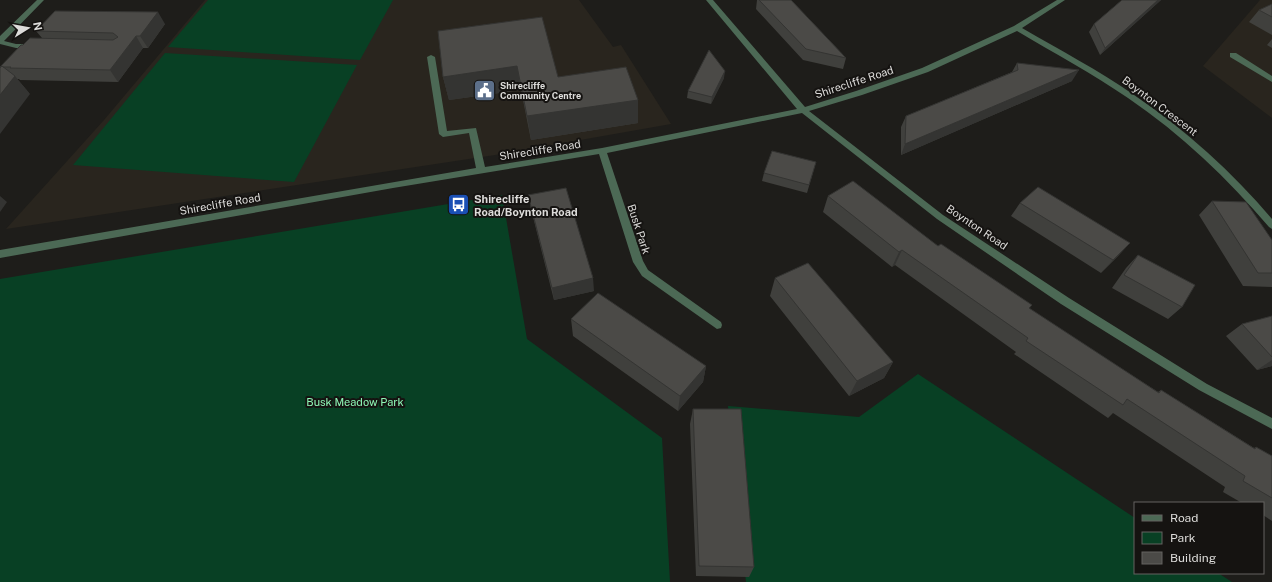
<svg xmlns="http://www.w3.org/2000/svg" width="1272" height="582" viewBox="0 0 1272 582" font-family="'Public Sans',sans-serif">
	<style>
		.built { fill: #29251e }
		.green { fill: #084024 }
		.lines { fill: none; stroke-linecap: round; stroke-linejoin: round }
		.minor { fill: #4c6955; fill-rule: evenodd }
		.wall { fill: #40403d }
		.shaded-wall { fill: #343432 }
		.building { fill: #4b4a47; stroke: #343432 }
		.labels { text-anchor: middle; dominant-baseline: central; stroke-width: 4; stroke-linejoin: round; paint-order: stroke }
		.far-poi-label { font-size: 9px; font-weight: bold; fill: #dddcda; stroke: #151311; text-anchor: start }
		.street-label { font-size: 11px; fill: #dddcda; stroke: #151311 }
		.poi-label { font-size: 11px; font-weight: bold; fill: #dddcda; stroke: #151311; text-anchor: start }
		.park-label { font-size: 11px; fill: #8ef7b6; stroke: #151311 }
	</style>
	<rect width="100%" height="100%" fill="#1e1d1a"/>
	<path class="built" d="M 205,0 L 579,0 L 613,47 L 621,45 L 671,124 L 495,155 L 6,229 L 104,120 Z
		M 1260,0 L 1272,0 L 1272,118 L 1203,66 Z"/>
	<path class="green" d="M 208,0 L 393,0 L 360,60 L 168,47 Z
		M 165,53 L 357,65 L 294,182 L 73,165 Z
		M 502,195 L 527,339 L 662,438 L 670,582 L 0,582 L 0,279 Z
		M 918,374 L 1135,518 L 1135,573 L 1218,573 L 1232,582 L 746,582 L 728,406 L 859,417 Z"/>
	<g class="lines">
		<path class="minor" d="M 37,0 L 44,0 L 4,41 L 16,44 L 33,44 L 37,46 L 36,48 L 16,48 L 0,44 L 0,36 Z
			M 706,0 L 713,0 L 805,107 L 856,91 L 922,68 L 1014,26 L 1057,0 L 1065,0 L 1022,28 C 1060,50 1098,70 1134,95 C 1186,130 1232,172 1272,219 L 1272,229 L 1269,227 C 1228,179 1181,134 1128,98 C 1093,74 1054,53 1017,31 L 928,72 L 862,95 L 809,111 L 943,215 L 1069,298 L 1207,384 L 1272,418 L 1272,429 L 1199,390 L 1061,304 L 937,219 L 802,113 L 607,153 L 643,261 L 648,270 L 721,322 L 722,325 L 721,328 L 717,329 L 642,276 L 633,262 L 599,154 L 393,188 L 0,258 L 0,250 L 476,168 L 469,133 L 443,137 L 439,134 L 427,57 L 431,55 L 435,57 L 447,131 L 476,128 L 485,167 L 602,148 L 797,109 Z
			M 1230,53 L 1236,53 L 1272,76 L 1272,82 L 1230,57 Z"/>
	</g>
	<path class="wall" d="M 757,0 L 791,0 L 846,58 L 843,69 L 803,60 L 756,9 Z
		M 1122,0 L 1161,0 L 1100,55 L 1089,32 L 1094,24 Z
		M 1272,4 L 1272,35 L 1249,22 L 1259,10 Z
		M 165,24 L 148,48 L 143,48 L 118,82 L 20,80 L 19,79 L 17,79 L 30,94 L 0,68 L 23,45 L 42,38 L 36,31 Z
		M 438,31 L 558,77 L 638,100 L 638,123 L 531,140 L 521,90 L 449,100 L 443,77 Z
		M 1272,39 L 1272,48 L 1267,45 Z
		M 1017,63 L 1072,81 L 901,155 L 901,127 L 906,116 L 1012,72 Z
		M 724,78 L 711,104 L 687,98 L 688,91 Z
		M 816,162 L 807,193 L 762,181 L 764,173 Z
		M 528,195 L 594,291 L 554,300 L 531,209 Z
		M 828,196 L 938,246 L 1032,305 L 1029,309 L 1158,392 L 1161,390 L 1254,448 L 1256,447 L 1272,456 L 1272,521 L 1263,515 L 1263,503 L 1242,503 L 1223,492 L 1225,487 L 1113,413 L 1108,418 L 1014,354 L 1016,352 L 895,265 L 892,267 L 823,212 Z
		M 1212,201 L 1272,240 L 1272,287 L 1243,286 L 1199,215 Z
		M 1020,203 L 1130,243 L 1118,256 L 1101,273 L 1011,216 Z
		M 1138,255 L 1182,307 L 1168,319 L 1112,288 L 1126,268 Z
		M 775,278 L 893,362 L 884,378 L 849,396 L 770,296 Z
		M 1272,316 L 1272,366 L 1257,370 L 1226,336 L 1242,324 Z
		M 571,319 L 706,366 L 703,382 L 678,411 L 573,336 Z
		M 693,409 L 754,567 L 749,577 L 696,576 L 690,424 Z"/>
	<path class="shaded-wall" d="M 1158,0 L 1161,0 L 1100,55 L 1105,48 Z
		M 158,12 L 165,24 L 148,48 L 140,36 Z
		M 136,36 L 143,48 L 118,82 L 110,70 Z
		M 517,66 L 521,90 L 449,100 L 443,77 Z
		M 1079,70 L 1072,81 L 901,155 L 905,144 Z
		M 725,71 L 724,78 L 711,104 L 712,97 Z
		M 15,76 L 30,94 L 0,134 L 0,95 Z
		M 638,100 L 638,123 L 531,140 L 527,116 Z
		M 0,196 L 7,202 L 0,212 Z
		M 1130,243 L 1118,256 L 1101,273 L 1113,260 Z
		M 902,250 L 895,265 L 892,267 L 899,252 Z
		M 593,278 L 594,291 L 554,300 L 552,288 Z
		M 1272,360 L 1272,366 L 1257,370 Z
		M 893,362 L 884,378 L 849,396 L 857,381 Z
		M 706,366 L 703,382 L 678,411 L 680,396 Z"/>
	<path class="building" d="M 759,0 L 791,0 L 846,58 L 806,49 Z
		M 1122,0 L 1158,0 L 1105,48 L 1094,24 Z
		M 1272,4 L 1272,17 L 1259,10 Z
		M 55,11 L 158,12 L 140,36 L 136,36 L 110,70 L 10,68 L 11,67 L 3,67 L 2,66 L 0,67 L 21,45 L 23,45 L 30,38 L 113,40 L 118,37 L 113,33 L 36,31 Z
		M 542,17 L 558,77 L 626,67 L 638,100 L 527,116 L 517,66 L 443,77 L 438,31 Z
		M 709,50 L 725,71 L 712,97 L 688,91 Z
		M 1017,63 L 1079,70 L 905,144 L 906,116 L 1018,70 Z
		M 2,66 L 15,76 L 0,95 L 0,68 Z
		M 772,151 L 816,162 L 809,185 L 764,173 Z
		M 853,181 L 938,246 L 941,244 L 1032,305 L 1029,308 L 1159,393 L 1161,390 L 1255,449 L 1256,447 L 1272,456 L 1272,498 L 1243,481 L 1245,476 L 1127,399 L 1123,405 L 1026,341 L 1028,338 L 902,250 L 899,252 L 828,196 Z
		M 1038,187 L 1130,243 L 1113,260 L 1020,203 Z
		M 566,188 L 593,278 L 552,288 L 528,195 Z
		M 1212,201 L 1246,202 L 1272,240 L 1272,273 L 1258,273 Z
		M 1138,255 L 1195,285 L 1182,307 L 1124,275 Z
		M 808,263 L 893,362 L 857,381 L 775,278 Z
		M 598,293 L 706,366 L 680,396 L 571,319 Z
		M 1272,316 L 1272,357 L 1242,324 Z
		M 693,409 L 741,409 L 754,567 L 699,566 Z"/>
	<defs>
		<symbol id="civic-square" viewBox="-11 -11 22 22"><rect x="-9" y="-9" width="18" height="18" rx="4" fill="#5c6f8a" stroke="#151311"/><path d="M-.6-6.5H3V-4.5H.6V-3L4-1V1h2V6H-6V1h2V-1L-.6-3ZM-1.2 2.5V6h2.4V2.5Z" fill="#fff"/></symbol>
		<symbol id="bus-square" viewBox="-11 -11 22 22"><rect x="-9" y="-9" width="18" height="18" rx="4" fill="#1a4fb4" stroke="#151311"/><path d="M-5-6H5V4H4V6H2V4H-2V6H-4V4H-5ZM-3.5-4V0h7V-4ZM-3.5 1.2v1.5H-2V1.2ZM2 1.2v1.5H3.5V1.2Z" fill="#fff"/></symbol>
	</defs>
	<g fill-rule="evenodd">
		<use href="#civic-square" x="472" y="78" width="25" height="25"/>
		<use href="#bus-square" x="446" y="192" width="25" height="25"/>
	</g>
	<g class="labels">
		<g class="far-poi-label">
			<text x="500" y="85">Shirecliffe<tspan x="500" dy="10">Community Centre</tspan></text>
		</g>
		<g class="street-label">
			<text transform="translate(854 82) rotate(-18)">Shirecliffe Road</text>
			<text transform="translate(1160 106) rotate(37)">Boynton Crescent</text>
			<text transform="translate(540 150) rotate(-9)">Shirecliffe Road</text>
			<text transform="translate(220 204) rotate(-10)">Shirecliffe Road</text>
			<text transform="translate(977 227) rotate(34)">Boynton Road</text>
			<text transform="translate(639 229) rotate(72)">Busk Park</text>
		</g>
		<g class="poi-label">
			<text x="474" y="199">Shirecliffe<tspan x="474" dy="13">Road/Boynton Road</tspan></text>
		</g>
		<g class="park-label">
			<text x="355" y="402">Busk Meadow Park</text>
		</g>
	</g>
	<rect x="1134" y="502" width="130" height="72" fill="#151311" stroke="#656361"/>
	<rect x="1142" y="515" width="20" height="6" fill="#4c6955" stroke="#656361"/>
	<text x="1170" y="522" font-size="12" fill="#dddcda">Road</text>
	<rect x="1142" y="532" width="20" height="12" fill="#084024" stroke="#656361"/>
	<text x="1170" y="542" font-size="12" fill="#dddcda">Park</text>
	<rect x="1142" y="552" width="20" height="12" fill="#4b4a47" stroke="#656361"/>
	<text x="1170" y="562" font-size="12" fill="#dddcda">Building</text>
	<g transform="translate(28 28) rotate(79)" stroke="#151311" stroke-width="3" paint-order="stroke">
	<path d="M0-3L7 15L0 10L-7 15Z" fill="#dddcda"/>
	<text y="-6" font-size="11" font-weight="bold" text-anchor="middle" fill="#dddcda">N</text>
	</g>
</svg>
